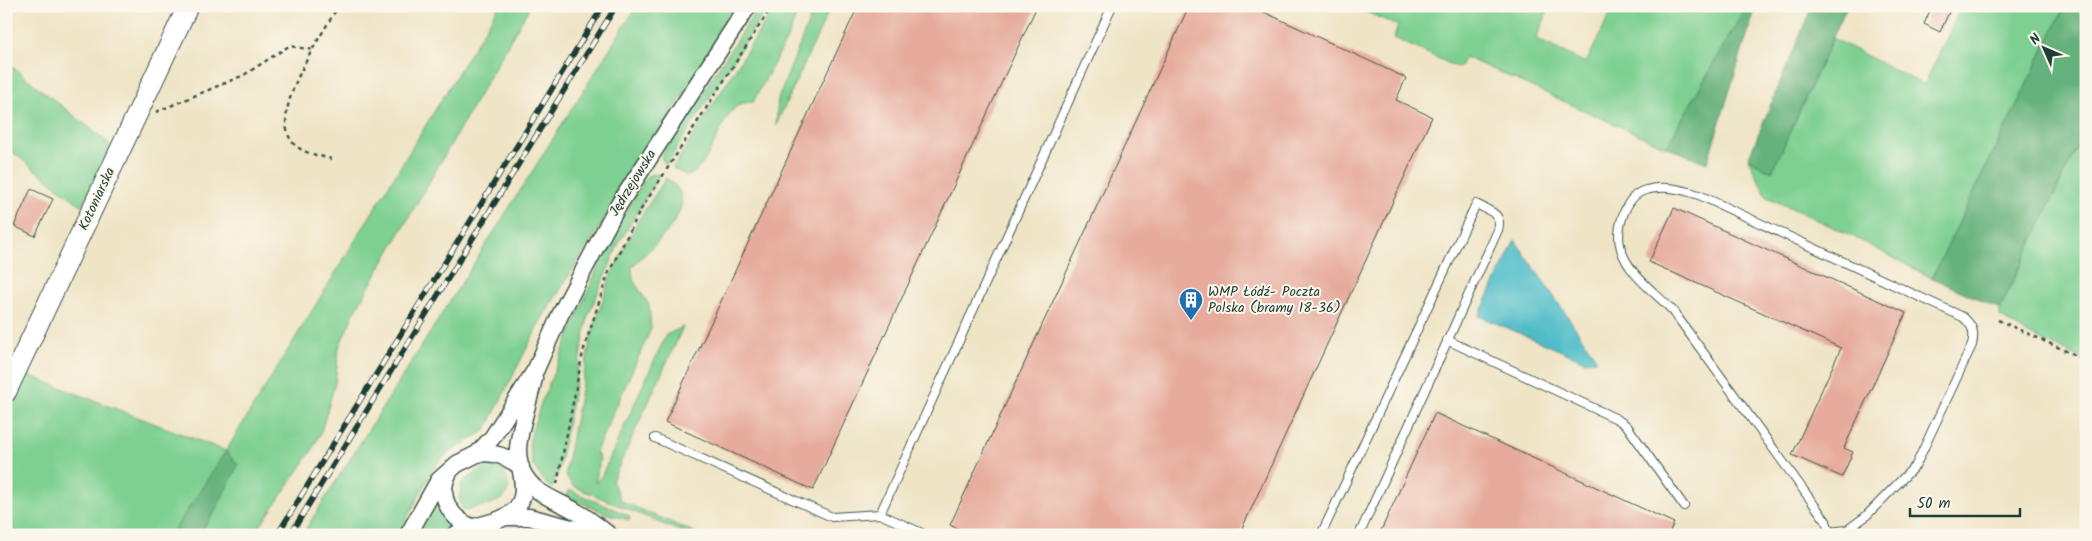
<svg xmlns="http://www.w3.org/2000/svg" width="2092" height="541" viewBox="0 0 2092 541" font-family="Kalam,sans-serif">
	<style>
		.green { fill: #7ed092; stroke: #4e8663 }
		.forest { fill: #66b27c; stroke: #427858 }
		.water { fill: #4fbdc8; stroke: #377d7e }
		.building { fill: #e6ab9c }
		.lines { fill: none; stroke-linecap: round; stroke-linejoin: round }
		.service-casing { stroke: #3e564a; stroke-width: 10 }
		.minor-casing { stroke: #3e564a; stroke-width: 19 }
		.tertiary-casing { stroke: #3e564a; stroke-width: 22 }
		.path { stroke: #3e564a; stroke-width: 2.5; stroke-dasharray: 4 4; stroke-linecap: butt }
		.service { stroke: #fff; stroke-width: 8 }
		.minor { stroke: #fff; stroke-width: 16 }
		.tertiary { stroke: #fff; stroke-width: 20 }
		.rail-casing { stroke: #1f3d34; stroke-width: 5.5 }
		.rail { stroke: #fbf7ec; stroke-width: 4; stroke-dasharray: 11; stroke-linecap: butt }
		.labels { text-anchor: middle; dominant-baseline: central; stroke-width: 4; stroke-linejoin: round; paint-order: stroke }
		.street-label { font-size: 14px; fill: #1f3d34; stroke: #fbf7ec }
		.poi-label { font-size: 14px; fill: #1f3d34; stroke: #fbf7ec; text-anchor: start }
	</style>
	<rect width="100%" height="100%" fill="#fbf7ec"/>
	<filter id="ink" filterUnits="userSpaceOnUse"><feTurbulence type="fractalNoise" baseFrequency=".02" numOctaves="2"/><feDisplacementMap in="SourceGraphic" scale="10" xChannelSelector="R" yChannelSelector="G"/><feConvolveMatrix kernelMatrix="1 2 1 2 8 2 1 2 1" color-interpolation-filters="sRGB"/></filter>
	<filter id="wash" filterUnits="userSpaceOnUse"><feTurbulence type="fractalNoise" baseFrequency=".0096" numOctaves="4" result="noise"/><feDisplacementMap in="SourceGraphic" scale="20" xChannelSelector="R" yChannelSelector="G"/><feGaussianBlur stdDeviation="1.12" result="paint"/><feColorMatrix in="noise" values="0 0 0 0 0 0 0 0 0 0 0 0 0 0 0 0 0 1.4 0 .05"/><feComposite in="paint" operator="in"/></filter>
	<g filter="url(#wash)">
		<rect width="100%" height="100%" fill="#efe4c6"/>
		<path class="green" d="M 499,6 L 530,6 L 354,313 L 339,347 L 335,383 L 321,432 L 311,452 L 254,535 L 198,535 L 214,513 L 226,452 L 171,535 L 6,535 L 6,410 L 25,374 L 226,451 Z
			M 637,6 L 739,6 L 541,320 L 485,431 L 448,453 L 433,469 L 398,535 L 302,535 Z
			M 759,6 L 768,6 L 666,165 L 662,159 L 662,154 Z
			M 775,6 L 800,6 L 788,37 L 753,102 C 750,103 744,102 741,104 C 720,112 711,170 687,176 L 673,168 Z
			M 815,6 L 831,6 L 776,125 L 778,99 Z
			M 1353,6 L 1550,6 L 1536,39 L 1586,63 L 1614,6 L 1757,6 L 1743,12 L 1666,147 L 1465,57 L 1459,68 L 1394,38 L 1398,26 Z
			M 1962,6 L 2065,6 L 1932,278 L 1846,233 L 1767,197 L 1748,159 L 1772,172 L 1832,38 L 1924,85 Z
			M 6,62 L 111,145 L 82,206 L 6,147 Z
			M 2086,128 L 2086,360 L 2028,334 L 2000,316 L 2000,309 Z
			M 653,174 L 659,175 L 619,243 L 588,316 L 559,468 L 552,488 L 547,485 L 533,466 L 529,444 L 532,432 L 541,403 L 610,238 L 647,176 Z
			M 666,178 C 671,182 680,189 681,195 C 687,220 647,251 632,267 L 633,280 L 649,305 L 651,329 L 596,451 L 600,460 L 595,483 L 602,475 L 666,335 L 683,327 L 612,481 L 621,501 L 701,535 L 689,535 L 573,486 L 565,474 L 591,337 L 610,277 L 639,219 Z
			M 491,463 L 503,469 C 522,506 486,502 464,511 L 459,499 L 462,482 Z
			M 569,490 L 630,516 L 629,520 L 605,513 L 567,496 Z
			M 438,492 L 445,515 L 451,524 L 451,527 L 440,535 L 414,535 Z"/>
		<path class="forest" d="M 1812,6 L 1847,6 L 1772,172 L 1748,159 Z
			M 2065,6 L 2086,6 L 2086,128 L 2000,309 L 1932,278 Z
			M 1756,7 L 1707,163 L 1666,147 L 1743,12 Z
			M 226,451 L 238,465 L 214,513 L 198,535 L 171,535 Z"/>
		<path class="water" d="M 1515,240 L 1592,352 L 1597,360 L 1585,361 L 1479,316 Z"/>
		<g id="blocks">
			<path class="building" d="M 858,6 L 1037,6 L 813,490 L 665,422 Z
				M 1189,6 L 1251,6 L 1406,78 L 1396,100 L 1432,117 L 1239,535 L 970,535 L 950,525 Z
				M 1932,6 L 1952,6 L 1940,32 L 1924,24 Z
				M 31,189 L 53,199 L 35,236 L 14,226 Z
				M 1674,208 L 1906,313 L 1844,448 L 1853,452 L 1842,477 L 1792,455 L 1841,348 L 1649,262 Z
				M 1435,413 L 1674,523 L 1668,535 L 1379,535 Z"/>
		</g>
	</g>
	<g filter="url(#ink)">
		<use href="#blocks" fill-opacity="0" stroke="#3e564a" stroke-width="1"/>
		<g class="lines">
			<defs>
				<path id="service" d="M 1447,340 L 1617,419 L 1627,426 L 1684,506
					M 655,438 L 832,517 L 880,514
					M 1830,532 L 1847,530 L 1865,517 L 1916,465 L 1972,345 C 1975,332 1973,326 1963,317 L 1699,195 C 1681,189 1664,185 1646,190 C 1625,195 1615,230 1621,249 C 1628,274 1655,292 1673,311 L 1826,521 L 1830,535
					M 926,535 L 880,514 L 1112,6
					M 1321,535 L 1476,204 C 1489,211 1503,213 1498,230 L 1359,535"/>
				<path id="minor" d="M 477,454 C 495,451 507,457 521,467
					M 522,471 C 533,495 556,499 577,512 C 588,518 599,527 609,535
					M 449,472 C 437,495 448,516 471,527
					M 505,517 L 529,517 L 599,535
					M 408,535 L 439,480 L 457,464 L 477,454 L 492,438 L 536,369 L 560,315 L 616,209 L 748,6
					M 455,535 C 474,523 500,525 515,510 C 531,493 518,469 518,450 C 518,432 530,398 534,378"/>
				<path id="tertiary" d="M 6,392 L 188,6"/>
			</defs>
			<use href="#service" class="service-casing"/>
			<use href="#minor" class="minor-casing"/>
			<use href="#tertiary" class="tertiary-casing"/>
			<path class="path" d="M 156,112 L 244,75 L 289,46 L 314,50
				M 332,159 C 320,156 301,153 293,143 C 267,111 322,36 338,6
				M 1998,320 L 2086,360
				M 557,484 L 583,352 L 608,274 L 640,211 L 772,6"/>
			<use href="#service" class="service"/>
			<use href="#minor" class="minor"/>
			<use href="#tertiary" class="tertiary"/>
			<defs>
				<path id="rail" d="M 277,535 L 603,6
					M 290,535 L 616,6"/>
			</defs>
			<use href="#rail" class="rail-casing"/>
			<use href="#rail" class="rail"/>
		</g>
	</g>
	<defs>
		<symbol id="building-pin" viewBox="-11 -11 22 30"><path d="M0 17L-7.5 6A9.5 9.5 0 1 1 7.5 6Z" fill="#1f6fb2" stroke="#fbf7ec"/><path d="M-4-6H4V6H1V3H-1V6H-4ZM-2.5-4.3h1.7v1.8h-1.7ZM.8-4.3h1.7v1.8H.8ZM-2.5-1h1.7V.8h-1.7ZM.8-1h1.7V.8H.8Z" fill="#fff"/></symbol>
	</defs>
	<g fill-rule="evenodd">
		<use href="#building-pin" x="1177" y="286" width="28" height="38"/>
	</g>
	<g class="labels">
		<g class="street-label">
			<text transform="translate(633 183) rotate(-58)">Jędrzejowska</text>
			<text transform="translate(97 199) rotate(-65)">Kotoniarska</text>
		</g>
		<g class="poi-label">
			<text x="1208" y="292">WMP Łódź- Poczta<tspan x="1208" dy="16">Polska (bramy 18-36)</tspan></text>
		</g>
	</g>
	<rect width="2092" height="541" fill="none" stroke="#fbf7ec" stroke-width="25"/>
	<g transform="translate(2044 48) rotate(315)" stroke="#fbf7ec" stroke-width="4" paint-order="stroke">
	<path d="M0-4L9 19L0 12L-9 19Z" fill="#1f3d34"/>
	<text y="-8" font-size="14" font-weight="bold" text-anchor="middle" fill="#1f3d34">N</text>
	</g>
	<path d="M1910 508v8h110v-8" fill="none" stroke="#1f3d34" stroke-width="2.5"/>
	<text x="1917" y="508" font-size="15" fill="#1f3d34" stroke="#fbf7ec" stroke-width="4" paint-order="stroke">50 m</text>
</svg>
